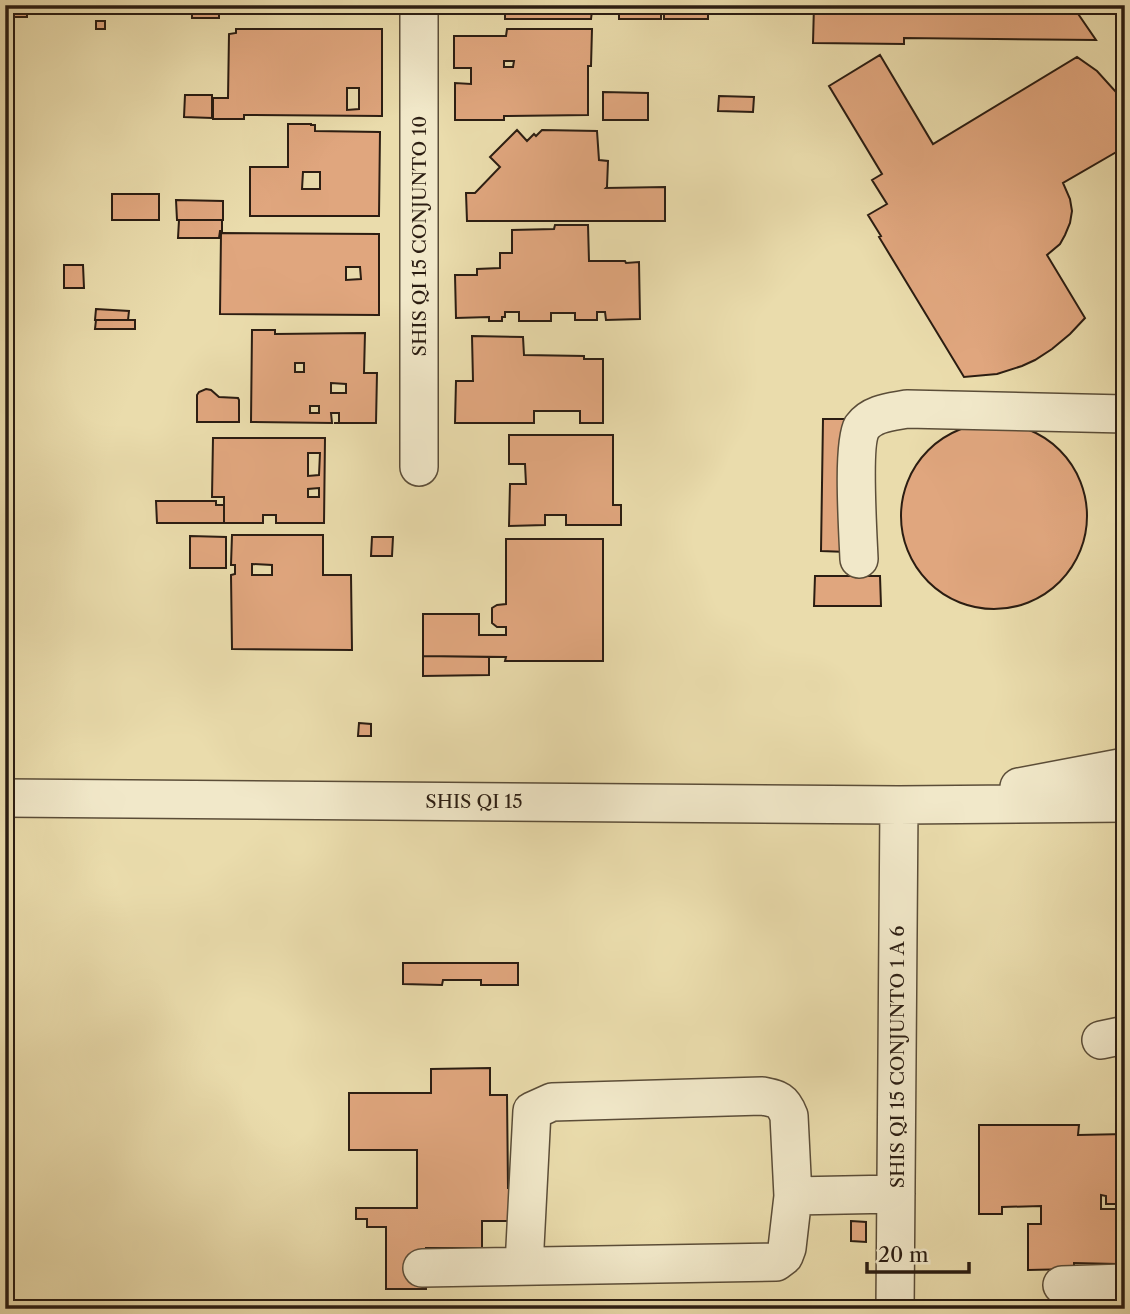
<svg xmlns="http://www.w3.org/2000/svg" width="1130" height="1314" viewBox="0 0 1130 1314" font-family="'Libre Caslon Text',serif">
	<style>
		.building { fill: #e0a67e; stroke: #2b1d12; stroke-width: 2; fill-rule: evenodd }
		.lines { fill: none; stroke-linecap: round; stroke-linejoin: round }
		.minor-casing { stroke: #5b4d38; stroke-width: 40 }
		.minor { stroke: #f1e8c9; stroke-width: 37 }
		.labels { text-anchor: middle; dominant-baseline: central; stroke-width: 5; stroke-linejoin: round; paint-order: stroke }
		.street-label { font-size: 19px; fill: #2b1d12; stroke: #f1e8c9 }
	</style>
	<rect width="100%" height="100%" fill="#eadcac"/>
	<filter id="stains"><feTurbulence type="fractalNoise" baseFrequency=".00286" numOctaves="4"/><feColorMatrix values="0 0 0 0 .2 0 0 0 0 .09 0 0 0 0 .02 0 0 0 .5 -.17"/></filter>
	<radialGradient id="worn" r=".72"><stop offset=".6" stop-color="#630" stop-opacity="0"/><stop offset="1" stop-color="#630" stop-opacity=".3"/></radialGradient>
	<path class="building" d="M 5,5 L 27,5 L 27,17 L 5,17 Z
		M 101,5 L 147,5 L 147,10 L 101,10 Z
		M 192,5 L 250,5 L 243,7 L 219,7 L 219,18 L 192,18 Z
		M 253,5 L 366,5 L 336,5 L 336,11 L 254,11 Z
		M 472,5 L 609,5 L 608,11 L 592,11 L 591,19 L 505,19 L 505,13 L 471,12 Z
		M 619,5 L 661,5 L 661,19 L 619,19 Z
		M 664,5 L 708,5 L 708,19 L 664,19 Z
		M 814,5 L 1072,5 L 1096,40 L 904,38 L 904,44 L 813,43 Z
		M 96,21 L 105,21 L 105,29 L 96,29 Z
		M 236,29 L 382,29 L 382,116 L 250,115 L 244,115 L 244,119 L 213,119 L 213,98 L 228,98 L 229,34 L 236,33 ZM 347,88 L 359,88 L 359,109 L 347,110 Z
		M 507,29 L 592,29 L 591,66 L 588,66 L 588,115 L 504,116 L 504,120 L 455,120 L 455,83 L 471,84 L 471,68 L 454,68 L 454,36 L 506,36 ZM 504,61 L 514,61 L 513,67 L 504,67 Z
		M 880,55 L 933,144 L 1077,57 L 1097,71 L 1116,92 L 1125,113 L 1125,147 L 1063,183 L 1070,199 L 1072,211 L 1070,223 L 1065,235 L 1060,244 L 1047,255 L 1085,318 L 1070,334 L 1052,349 L 1035,360 L 1022,366 L 997,374 L 964,377 L 879,237 L 881,236 L 868,215 L 887,204 L 872,180 L 882,174 L 829,86 Z
		M 603,92 L 648,93 L 648,120 L 603,120 Z
		M 185,95 L 212,95 L 212,118 L 184,117 Z
		M 719,96 L 754,97 L 753,112 L 718,111 Z
		M 288,124 L 311,124 L 311,125 L 315,125 L 315,131 L 380,132 L 379,216 L 250,216 L 250,167 L 288,167 ZM 303,172 L 320,172 L 320,189 L 302,189 Z
		M 517,130 L 527,141 L 534,134 L 536,136 L 542,130 L 597,131 L 599,160 L 608,161 L 607,187 L 606,188 L 665,187 L 665,221 L 467,221 L 466,193 L 475,193 L 500,167 L 490,157 Z
		M 112,194 L 159,194 L 159,220 L 112,220 Z
		M 176,200 L 223,201 L 223,220 L 177,220 Z
		M 179,220 L 222,220 L 222,231 L 220,231 L 219,238 L 178,238 Z
		M 555,225 L 588,225 L 589,261 L 625,261 L 626,263 L 639,262 L 640,319 L 606,320 L 605,312 L 597,312 L 597,320 L 575,320 L 575,313 L 551,313 L 551,321 L 519,321 L 519,312 L 505,312 L 505,317 L 502,317 L 502,321 L 489,321 L 489,317 L 456,318 L 455,275 L 477,275 L 477,269 L 500,268 L 500,253 L 512,253 L 512,230 L 554,229 Z
		M 221,233 L 379,234 L 379,315 L 220,314 ZM 346,267 L 360,267 L 361,279 L 346,280 Z
		M 64,265 L 83,265 L 84,288 L 64,288 Z
		M 96,309 L 129,311 L 128,320 L 95,320 Z
		M 96,320 L 135,320 L 135,329 L 95,329 Z
		M 252,330 L 275,330 L 275,334 L 365,333 L 364,373 L 377,373 L 376,423 L 334,423 L 339,423 L 339,413 L 331,413 L 332,423 L 251,422 ZM 295,363 L 304,363 L 304,372 L 295,372 ZM 331,383 L 346,384 L 346,393 L 331,393 ZM 310,406 L 319,406 L 319,413 L 310,413 Z
		M 472,336 L 523,337 L 524,355 L 584,356 L 584,359 L 603,359 L 603,423 L 580,423 L 580,411 L 534,411 L 534,423 L 455,423 L 456,381 L 473,381 Z
		M 206,389 L 211,390 L 219,397 L 238,398 L 239,400 L 239,422 L 197,422 L 197,395 L 199,392 Z
		M 823,419 L 850,419 L 847,552 L 821,551 Z
		M901 516a93 93 0 1 1 186 0a93 93 0 1 1-186 0Z
		M 509,435 L 613,435 L 613,505 L 621,505 L 621,525 L 566,525 L 566,515 L 545,515 L 545,525 L 509,526 L 510,484 L 526,484 L 525,464 L 509,464 Z
		M 213,438 L 325,438 L 324,523 L 276,523 L 276,515 L 263,515 L 263,523 L 224,523 L 224,497 L 212,497 ZM 308,453 L 320,453 L 319,475 L 308,476 ZM 319,488 L 319,497 L 308,497 L 308,489 Z
		M 156,501 L 216,501 L 216,505 L 224,505 L 224,523 L 157,523 Z
		M 232,535 L 323,535 L 323,575 L 351,575 L 352,650 L 232,649 L 231,575 L 235,574 L 235,565 L 231,565 ZM 252,564 L 272,565 L 272,575 L 252,575 Z
		M 190,536 L 226,537 L 226,568 L 190,568 Z
		M 372,537 L 393,537 L 392,556 L 371,556 Z
		M 506,539 L 603,539 L 603,661 L 505,661 L 506,657 L 423,656 L 423,614 L 479,614 L 479,635 L 506,635 L 506,627 L 497,627 L 492,623 L 492,608 L 497,605 L 506,604 Z
		M 815,576 L 880,576 L 881,606 L 814,606 Z
		M 423,656 L 489,657 L 489,675 L 423,676 Z
		M 359,723 L 371,724 L 371,736 L 358,736 Z
		M 403,963 L 518,963 L 518,985 L 481,985 L 481,980 L 443,980 L 442,985 L 403,984 Z
		M 490,1068 L 490,1095 L 507,1095 L 508,1188 L 535,1188 L 535,1221 L 482,1221 L 482,1248 L 426,1248 L 426,1289 L 386,1289 L 386,1227 L 367,1227 L 367,1219 L 356,1219 L 356,1208 L 417,1208 L 417,1150 L 349,1150 L 349,1093 L 431,1093 L 431,1069 Z
		M 979,1125 L 1079,1125 L 1078,1135 L 1125,1134 L 1125,1204 L 1106,1204 L 1106,1196 L 1101,1195 L 1101,1209 L 1118,1209 L 1118,1264 L 1074,1263 L 1074,1269 L 1028,1270 L 1028,1224 L 1041,1224 L 1041,1206 L 1002,1207 L 1002,1214 L 979,1214 Z
		M 851,1221 L 866,1222 L 866,1242 L 851,1241 Z"/>
	<g class="lines">
		<defs>
			<path id="minor" d="M 419,467 L 419,5
				M 859,559 C 858,534 852,444 862,427 C 872,413 891,412 907,409 L 1125,414
				M 1019,787 L 1125,767
				M 5,798 L 899,805 L 1125,803
				M 1101,1040 L 1125,1035
				M 793,1196 L 896,1194
				M 422,1268 L 776,1262 L 784,1256 L 787,1248 L 793,1196 L 789,1116 C 783,1100 778,1099 762,1096 L 552,1102 L 532,1111 L 524,1266
				M 1062,1285 L 1125,1283
				M 895,1309 L 899,805"/>
		</defs>
		<use href="#minor" class="minor-casing"/>
		<use href="#minor" class="minor"/>
	</g>
	<g class="labels">
		<g class="street-label">
			<text transform="translate(419 236) rotate(-90)">SHIS QI 15 CONJUNTO 10</text>
			<text x="474" y="801">SHIS QI 15</text>
			<text transform="translate(897 1057) rotate(-90)">SHIS QI 15 CONJUNTO 1 A 6</text>
		</g>
	</g>
	<rect width="1130" height="1314" fill="none" stroke="#eadcac" stroke-width="28"/>
	<rect x="7" y="7" width="1116" height="1300" fill="none" stroke="#2b1d12" stroke-width="3.5"/>
	<rect x="14" y="14" width="1102" height="1286" fill="none" stroke="#2b1d12" stroke-width="2"/>
	<path d="M867 1262v10h102v-10" fill="none" stroke="#2b1d12" stroke-width="3.5"/>
	<text x="878" y="1262" font-size="21" fill="#2b1d12" stroke="#f1e8c9" stroke-width="5" paint-order="stroke">20 m</text>
	<rect width="100%" height="100%" filter="url(#stains)"/>
	<rect width="100%" height="100%" fill="url(#worn)"/>
</svg>
